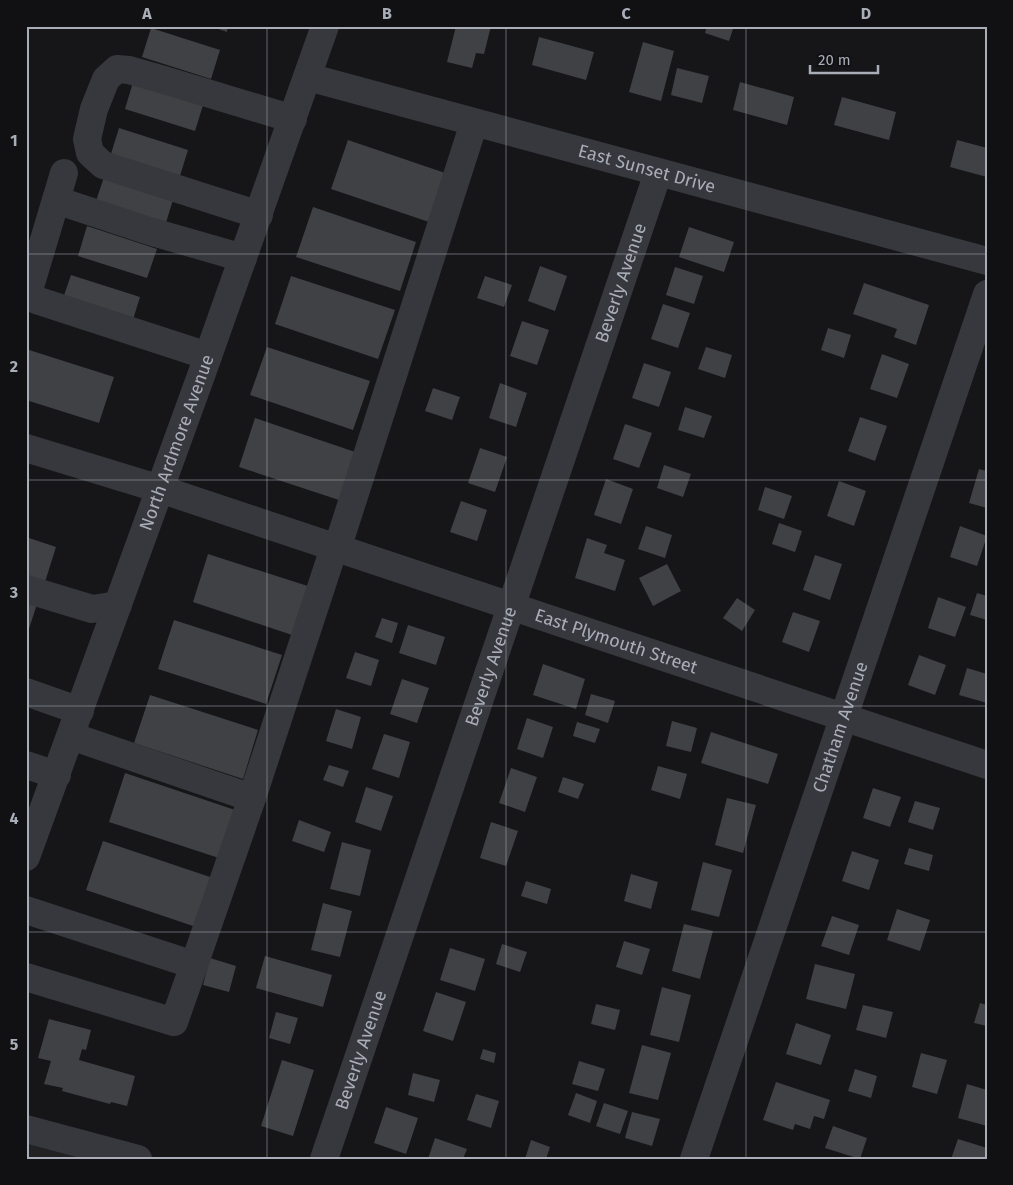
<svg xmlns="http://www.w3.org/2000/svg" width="1013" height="1185" viewBox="0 0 1013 1185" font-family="'Fira Sans',sans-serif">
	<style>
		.built { fill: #222225 }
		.building { fill: #404145 }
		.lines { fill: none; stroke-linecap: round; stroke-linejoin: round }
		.minor { stroke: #37383d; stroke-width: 28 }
		.grid { fill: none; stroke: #a8adb8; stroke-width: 1; stroke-opacity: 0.55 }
		.labels { text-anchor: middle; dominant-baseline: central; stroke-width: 4; stroke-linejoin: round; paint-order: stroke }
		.street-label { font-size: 18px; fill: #a8adb8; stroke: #111113 }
		.neatline { fill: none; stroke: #a8adb8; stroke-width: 2 }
		.grid-label { font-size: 16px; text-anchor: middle; font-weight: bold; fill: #a8adb8 }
	</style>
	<rect width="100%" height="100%" fill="#161618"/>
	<path class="built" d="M 26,1137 L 112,1159 L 26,1159 Z"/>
	<path class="building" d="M 210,26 L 228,26 L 227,32 Z
		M 456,26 L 491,26 L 484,54 L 476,53 L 472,68 L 447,62 Z
		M 707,26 L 734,26 L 729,41 L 705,33 Z
		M 151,28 L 220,50 L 211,79 L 142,57 Z
		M 539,37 L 594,52 L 586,80 L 532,65 Z
		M 643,42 L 674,51 L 661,101 L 629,92 Z
		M 677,68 L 709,76 L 702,103 L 671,95 Z
		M 134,79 L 204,102 L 195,131 L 125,109 Z
		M 740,82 L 794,97 L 787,125 L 733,110 Z
		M 842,97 L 896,112 L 889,140 L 834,125 Z
		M 119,128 L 188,150 L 179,179 L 110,157 Z
		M 348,140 L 451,175 L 435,224 L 331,189 Z
		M 957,140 L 987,148 L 987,177 L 950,167 Z
		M 104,177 L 173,200 L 164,229 L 94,207 Z
		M 313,207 L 416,242 L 400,291 L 296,257 Z
		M 87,226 L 157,249 L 147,278 L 78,256 Z
		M 689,227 L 734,242 L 724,272 L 679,257 Z
		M 540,266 L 567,276 L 555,311 L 528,301 Z
		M 675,267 L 703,276 L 694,304 L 666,295 Z
		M 71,275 L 140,297 L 131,326 L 61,304 Z
		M 291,276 L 395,310 L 378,359 L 275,324 Z
		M 485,276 L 512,285 L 504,307 L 477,298 Z
		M 864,283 L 929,305 L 916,345 L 894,337 L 897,329 L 853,314 Z
		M 663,304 L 690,313 L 678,348 L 651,339 Z
		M 522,321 L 549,330 L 537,365 L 510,356 Z
		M 828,328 L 851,335 L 844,358 L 821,350 Z
		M 267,347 L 370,381 L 353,430 L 250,395 Z
		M 706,347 L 732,355 L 725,378 L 698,369 Z
		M 26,349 L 114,377 L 99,423 L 26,400 Z
		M 882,354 L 909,364 L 897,398 L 870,389 Z
		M 644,363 L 671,372 L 659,407 L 632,398 Z
		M 500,383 L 527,393 L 516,427 L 489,418 Z
		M 433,388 L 460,397 L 452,420 L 425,411 Z
		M 685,407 L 712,416 L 704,438 L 678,430 Z
		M 860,417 L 887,426 L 875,461 L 848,451 Z
		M 255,418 L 361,454 L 345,502 L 239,467 Z
		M 625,424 L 652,433 L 639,468 L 613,459 Z
		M 480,448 L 507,457 L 495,492 L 468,483 Z
		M 664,465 L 691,474 L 683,497 L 657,488 Z
		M 979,469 L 987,471 L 987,508 L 969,503 Z
		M 606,479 L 633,489 L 621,524 L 594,515 Z
		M 839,481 L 866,491 L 854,526 L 827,516 Z
		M 765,487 L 792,496 L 784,519 L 758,510 Z
		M 461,501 L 487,510 L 477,541 L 450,532 Z
		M 779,523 L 802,531 L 795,552 L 772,544 Z
		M 646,526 L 672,535 L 665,558 L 638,549 Z
		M 960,526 L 987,536 L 977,566 L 950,557 Z
		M 26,537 L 56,547 L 45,582 L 26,576 Z
		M 587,538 L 607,545 L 604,553 L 625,560 L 615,591 L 575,578 Z
		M 208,554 L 317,589 L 301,638 L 193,602 Z
		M 815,555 L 842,564 L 830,600 L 803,590 Z
		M 667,564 L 681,591 L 653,606 L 639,578 Z
		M 977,593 L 987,596 L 987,620 L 970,615 Z
		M 26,597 L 38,601 L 27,635 L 26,635 Z
		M 938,597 L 966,607 L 955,637 L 928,628 Z
		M 737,598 L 755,610 L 742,631 L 723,618 Z
		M 793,612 L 820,621 L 809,652 L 782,642 Z
		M 382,618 L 398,623 L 392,643 L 375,637 Z
		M 174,620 L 282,655 L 266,704 L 158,669 Z
		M 408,625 L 445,637 L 436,665 L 399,653 Z
		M 355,652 L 379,660 L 371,686 L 346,678 Z
		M 919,655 L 946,665 L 935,695 L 908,685 Z
		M 543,664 L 585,679 L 576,709 L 533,695 Z
		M 967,668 L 987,674 L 987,703 L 959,695 Z
		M 402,679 L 429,688 L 417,723 L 390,714 Z
		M 591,694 L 615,701 L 608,723 L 585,715 Z
		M 150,695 L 258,730 L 243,779 L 134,743 Z
		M 336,709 L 361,717 L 352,749 L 326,741 Z
		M 527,718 L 553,727 L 543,758 L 517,749 Z
		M 672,721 L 697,728 L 691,752 L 666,746 Z
		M 577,722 L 600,729 L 595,743 L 573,736 Z
		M 711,732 L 778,754 L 768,784 L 701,763 Z
		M 384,734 L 410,742 L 399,778 L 372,769 Z
		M 329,765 L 349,771 L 343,787 L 323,780 Z
		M 658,766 L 687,774 L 680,799 L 651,790 Z
		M 511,768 L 537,777 L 525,812 L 499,803 Z
		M 125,773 L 241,812 L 225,860 L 109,822 Z
		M 563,777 L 584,784 L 578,799 L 558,792 Z
		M 366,787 L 393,796 L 381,831 L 355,822 Z
		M 873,788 L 901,797 L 890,827 L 863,818 Z
		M 727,798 L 756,805 L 743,853 L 715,845 Z
		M 915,801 L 940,808 L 933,830 L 908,822 Z
		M 299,820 L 331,832 L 324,852 L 292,841 Z
		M 491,822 L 518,831 L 506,866 L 480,858 Z
		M 103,841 L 219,880 L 202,929 L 86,890 Z
		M 342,842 L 371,850 L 360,896 L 330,889 Z
		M 909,848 L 933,855 L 929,871 L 904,864 Z
		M 852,851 L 879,860 L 869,890 L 842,881 Z
		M 703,862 L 732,870 L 719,917 L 691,910 Z
		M 631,874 L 658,882 L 651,909 L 624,901 Z
		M 526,881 L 551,889 L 547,904 L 521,896 Z
		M 323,903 L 352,911 L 340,957 L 311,950 Z
		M 897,909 L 930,920 L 920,951 L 887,940 Z
		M 832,916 L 859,925 L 849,955 L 821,946 Z
		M 684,924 L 713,931 L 700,979 L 672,971 Z
		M 624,941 L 650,949 L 642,975 L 616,967 Z
		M 502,944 L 527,952 L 520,972 L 496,964 Z
		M 450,948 L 485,959 L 475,991 L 440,980 Z
		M 265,956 L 332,975 L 323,1007 L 256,988 Z
		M 210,958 L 236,966 L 229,992 L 203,985 Z
		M 815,964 L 855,974 L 846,1009 L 806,999 Z
		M 662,987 L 691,995 L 679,1042 L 650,1035 Z
		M 436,992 L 466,1002 L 453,1041 L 423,1031 Z
		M 980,1003 L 987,1005 L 987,1026 L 974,1023 Z
		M 596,1004 L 620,1010 L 615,1030 L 591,1024 Z
		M 863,1005 L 893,1012 L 886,1038 L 856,1030 Z
		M 276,1012 L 298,1018 L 290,1044 L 269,1038 Z
		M 49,1019 L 91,1030 L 86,1050 L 82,1049 L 79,1060 L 135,1076 L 127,1106 L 111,1102 L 110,1104 L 62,1091 L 63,1088 L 44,1084 L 51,1061 L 38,1058 Z
		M 796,1023 L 831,1035 L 821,1065 L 786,1054 Z
		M 642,1045 L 671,1053 L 658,1100 L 629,1093 Z
		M 483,1049 L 496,1053 L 494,1063 L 480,1059 Z
		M 921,1053 L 947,1060 L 937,1094 L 912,1087 Z
		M 282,1060 L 314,1070 L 293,1136 L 261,1126 Z
		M 579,1061 L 605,1069 L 598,1091 L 572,1084 Z
		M 855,1069 L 877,1076 L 871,1098 L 848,1091 Z
		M 413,1073 L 440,1080 L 434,1102 L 408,1095 Z
		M 776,1082 L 830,1100 L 824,1119 L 814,1116 L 810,1129 L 795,1124 L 793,1130 L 763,1120 Z
		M 967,1084 L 987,1090 L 987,1126 L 958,1118 Z
		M 576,1093 L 597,1101 L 590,1123 L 568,1115 Z
		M 476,1094 L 499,1101 L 491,1128 L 467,1120 Z
		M 604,1103 L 628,1111 L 620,1134 L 596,1126 Z
		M 386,1107 L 418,1118 L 406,1154 L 374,1143 Z
		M 632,1112 L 660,1119 L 652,1146 L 625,1138 Z
		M 833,1126 L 867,1138 L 860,1159 L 825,1148 Z
		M 435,1138 L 467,1149 L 463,1159 L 428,1159 Z
		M 958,1139 L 987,1148 L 987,1159 L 951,1159 Z
		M 531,1140 L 550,1147 L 546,1159 L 525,1159 Z"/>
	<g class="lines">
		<g class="minor">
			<path id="s1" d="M 308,77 L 987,261"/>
			<path d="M 64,173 L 29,290 L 36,300 L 208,356"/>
			<path d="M 56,200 L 149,231 L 243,258"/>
			<path d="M 259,215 L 103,165 L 90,153 L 87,139 L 94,109 L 106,79 L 117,69 L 129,70 L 164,80 L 293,119"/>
			<path id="s2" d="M 26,448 L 160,489 L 987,765"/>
			<path d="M 337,549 L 474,123"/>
			<path d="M 26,589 L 92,609 L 118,605"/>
			<path d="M 26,692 L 80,711"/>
			<path d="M 71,736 L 252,798 L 334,548"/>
			<path d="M 26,765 L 57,775"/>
			<path id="s3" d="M 26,857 L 202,373 L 325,26"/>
			<path d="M 26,910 L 194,965 L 174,1022 L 26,977"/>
			<path d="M 194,965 L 252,798"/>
			<path d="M 26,1129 L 138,1159"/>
			<path id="s4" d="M 324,1159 L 658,173"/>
			<path id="s5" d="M 694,1159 L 987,294"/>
		</g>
	</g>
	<path class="grid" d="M 267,26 L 267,1159M 506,26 L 506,1159M 746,26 L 746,1159M 26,254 L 987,254M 26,480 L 987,480M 26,706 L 987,706M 26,932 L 987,932"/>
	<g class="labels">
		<g class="street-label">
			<text stroke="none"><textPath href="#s1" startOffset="351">East Sunset Drive</textPath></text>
			<text stroke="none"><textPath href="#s4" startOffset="925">Beverly Avenue</textPath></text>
			<text stroke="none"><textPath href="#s3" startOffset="441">North Ardmore Avenue</textPath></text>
			<text stroke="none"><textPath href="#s2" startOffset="621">East Plymouth Street</textPath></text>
			<text stroke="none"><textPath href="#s4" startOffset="520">Beverly Avenue</textPath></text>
			<text stroke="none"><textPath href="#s5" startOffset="456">Chatham Avenue</textPath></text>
			<text stroke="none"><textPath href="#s4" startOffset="115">Beverly Avenue</textPath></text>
		</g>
	</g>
	<rect width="1013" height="1185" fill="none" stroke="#111113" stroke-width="55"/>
	<path d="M810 65v8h68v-8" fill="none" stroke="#a8adb8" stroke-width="2.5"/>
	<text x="818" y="65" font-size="15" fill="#a8adb8" stroke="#111113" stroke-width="4" paint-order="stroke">20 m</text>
	<rect x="28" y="28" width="958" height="1130" class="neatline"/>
	<g class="grid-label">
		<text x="147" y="19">A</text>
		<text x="387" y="19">B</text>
		<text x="626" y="19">C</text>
		<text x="866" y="19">D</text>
		<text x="14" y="146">1</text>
		<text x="14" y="372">2</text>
		<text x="14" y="598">3</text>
		<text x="14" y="824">4</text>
		<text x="14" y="1050">5</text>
	</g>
</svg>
